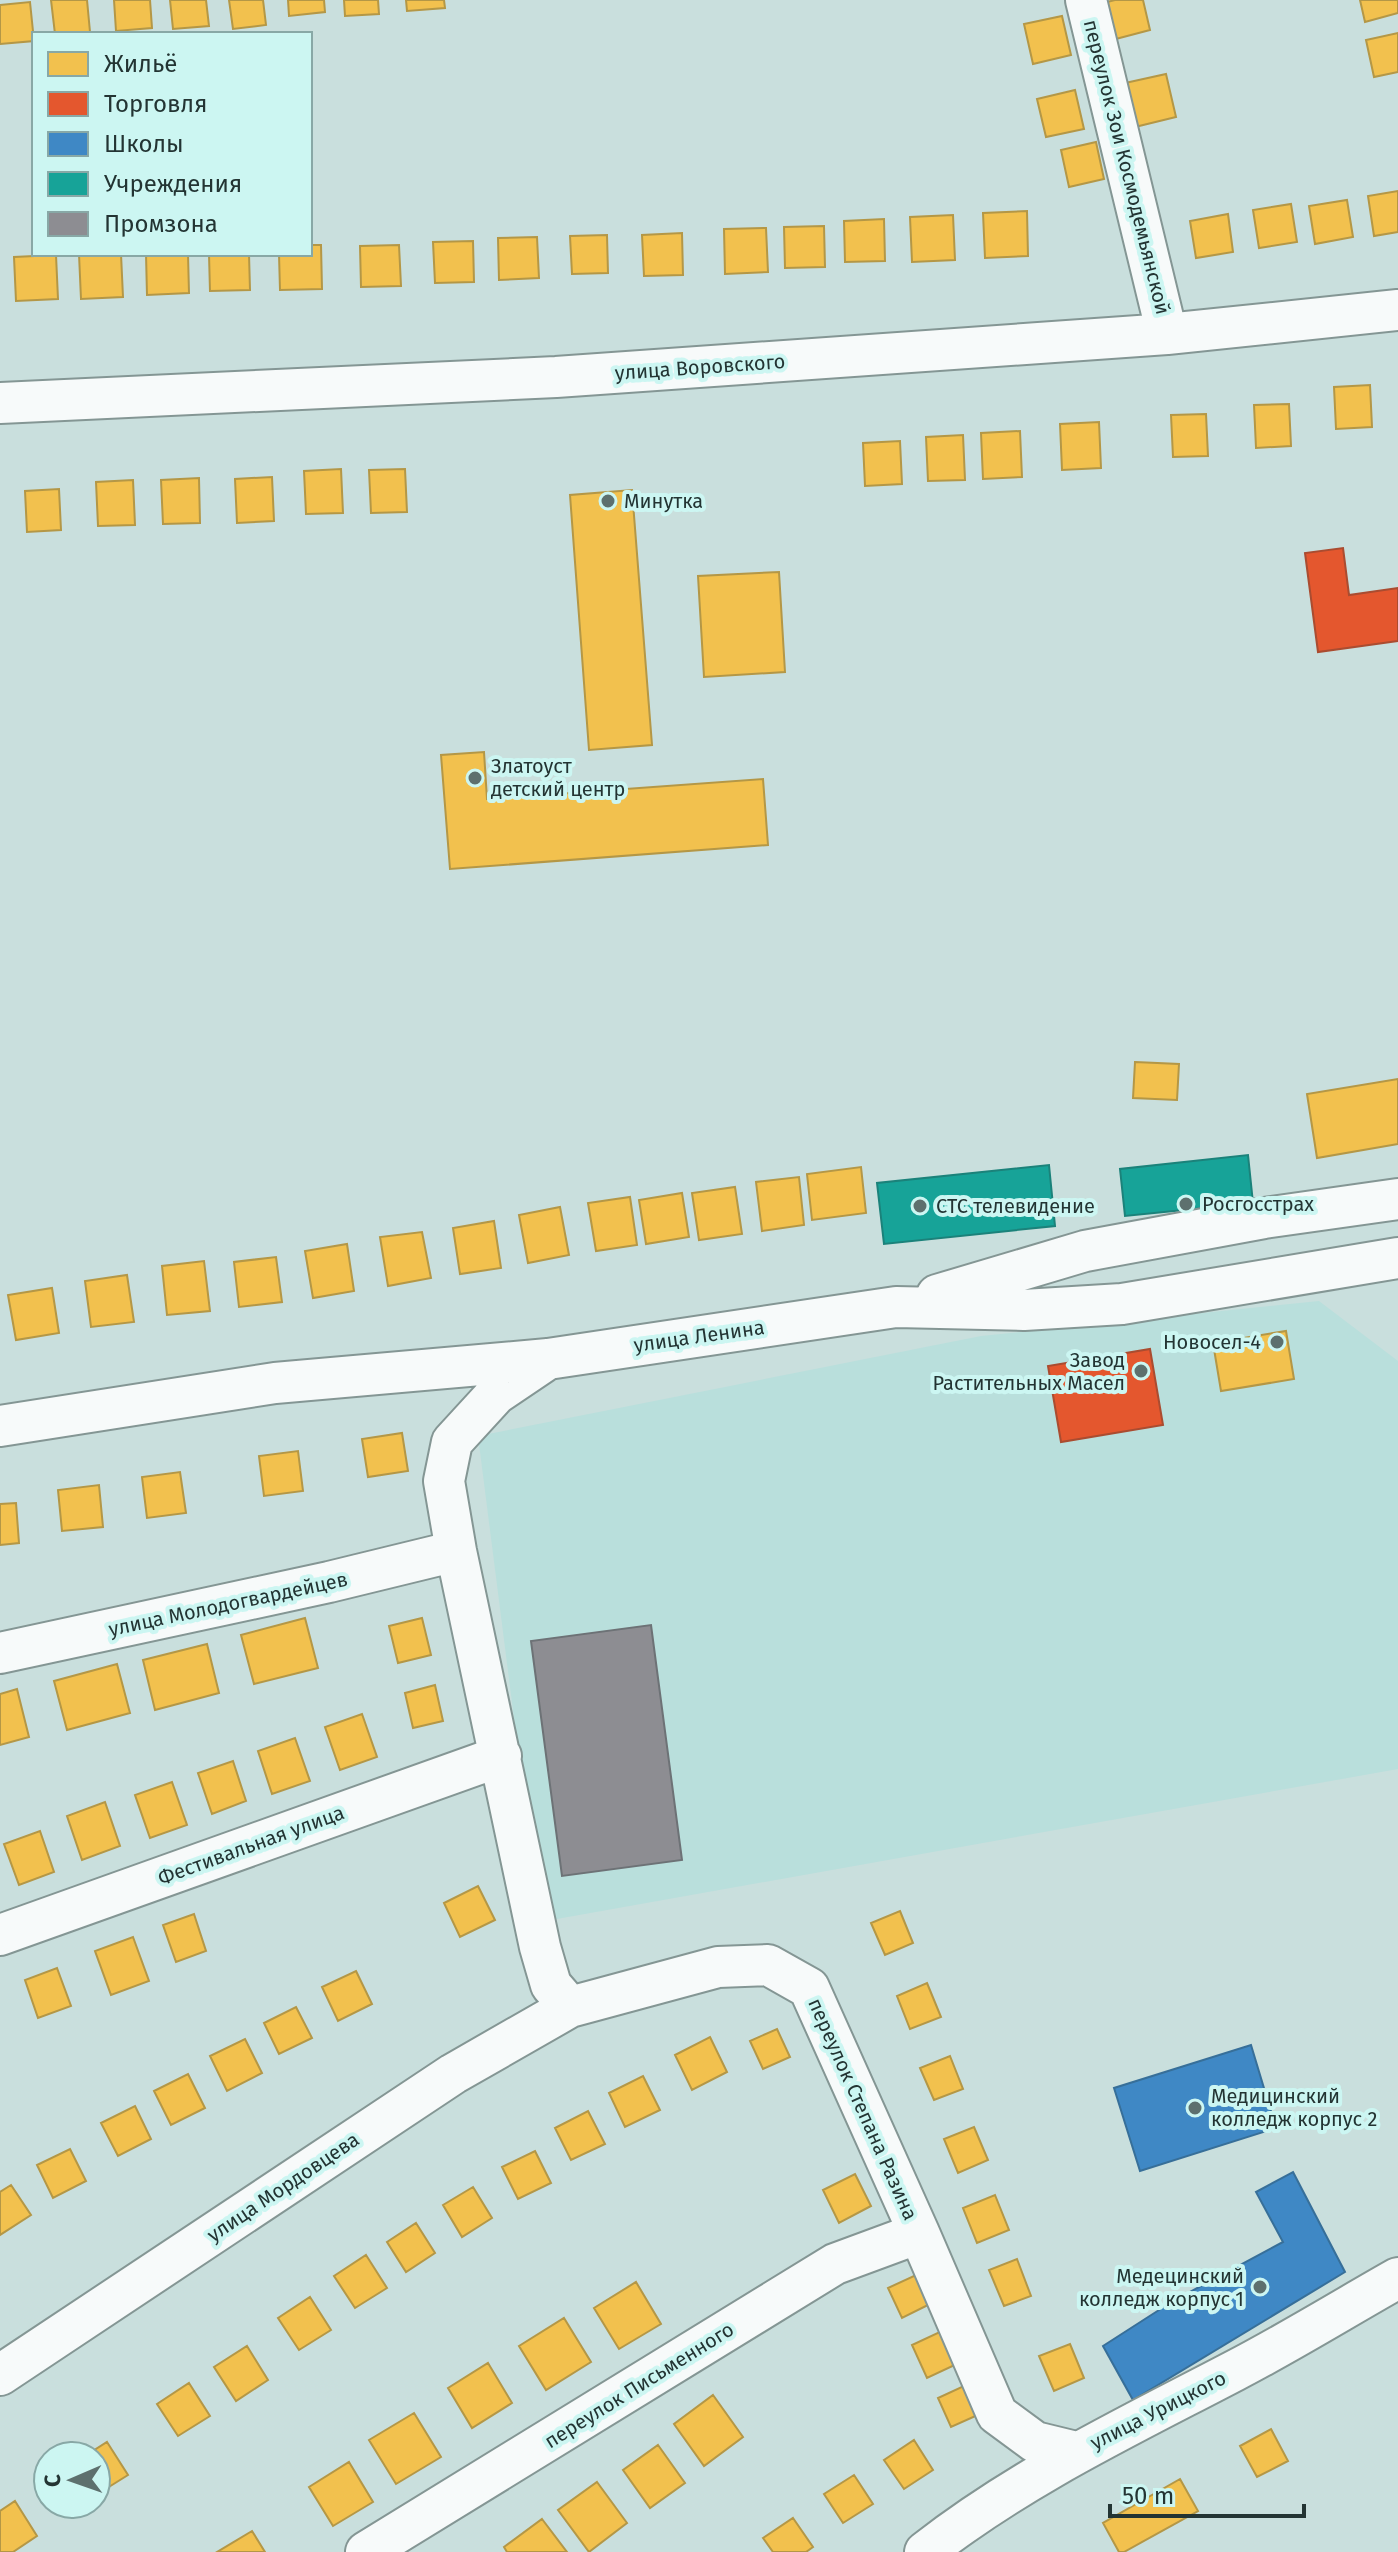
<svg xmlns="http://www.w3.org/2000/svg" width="1398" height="2552" viewBox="0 0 1398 2552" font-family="'Fira Sans',sans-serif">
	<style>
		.built { fill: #b9dfdc }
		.homes { fill: #f2c14e; stroke: #b49746; stroke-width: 2 }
		.shops { fill: #e4572e; stroke: #aa4c30; stroke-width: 2 }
		.schools { fill: #3f88c5; stroke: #376f99; stroke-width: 2 }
		.public { fill: #17a398; stroke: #1b827a; stroke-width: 2 }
		.industry { fill: #8d8d92; stroke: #6d7276; stroke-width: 2 }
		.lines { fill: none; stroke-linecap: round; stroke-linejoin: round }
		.minor-casing { stroke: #849694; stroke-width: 44 }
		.minor { stroke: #f7fafa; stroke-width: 40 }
		.poi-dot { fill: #5d706e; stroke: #ccf6f2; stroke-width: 3 }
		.labels { text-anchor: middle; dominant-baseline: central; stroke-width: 8; stroke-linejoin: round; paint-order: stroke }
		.street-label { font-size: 20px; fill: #233433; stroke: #ccf6f2 }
		.poi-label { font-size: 20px; fill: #233433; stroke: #ccf6f2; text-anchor: start }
	</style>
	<rect width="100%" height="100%" fill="#c9dfdd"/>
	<path class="built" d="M 1319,1301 L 1398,1361 L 1398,1769 L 540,1922 L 478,1436 L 981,1336 Z"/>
	<path class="homes" d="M 51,0 L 87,0 L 90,32 L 55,34 Z
		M 114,0 L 150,0 L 152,28 L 116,31 Z
		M 170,0 L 206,0 L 209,26 L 173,29 Z
		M 229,0 L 263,0 L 266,25 L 233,29 Z
		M 288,0 L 324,0 L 325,12 L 289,16 Z
		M 344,0 L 378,0 L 379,14 L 345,16 Z
		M 406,0 L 444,0 L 445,8 L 407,11 Z
		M 1115,0 L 1143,0 L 1150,30 L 1112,40 L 1103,3 Z
		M 1360,0 L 1398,0 L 1398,13 L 1365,22 Z
		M 30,2 L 34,41 L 0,44 L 0,5 Z
		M 1062,16 L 1071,55 L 1033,64 L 1024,24 Z
		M 1398,33 L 1398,72 L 1374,77 L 1366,40 Z
		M 1166,74 L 1176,117 L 1135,127 L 1125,83 Z
		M 1075,90 L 1084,129 L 1046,137 L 1037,99 Z
		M 1096,142 L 1104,179 L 1069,187 L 1061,150 Z
		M 1398,191 L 1398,232 L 1374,236 L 1368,196 Z
		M 1347,200 L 1353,237 L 1315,244 L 1309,206 Z
		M 1291,204 L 1297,242 L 1259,248 L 1253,210 Z
		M 1027,211 L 1028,256 L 985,258 L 983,213 Z
		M 1228,214 L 1233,252 L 1196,258 L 1190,221 Z
		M 953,215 L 955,260 L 912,262 L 910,217 Z
		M 884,219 L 885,261 L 845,262 L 844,221 Z
		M 824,226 L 825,267 L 785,268 L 784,227 Z
		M 766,228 L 768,272 L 725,274 L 724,229 Z
		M 682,233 L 683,275 L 644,276 L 642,235 Z
		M 607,235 L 608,273 L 572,274 L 570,236 Z
		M 537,237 L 539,278 L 499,280 L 498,238 Z
		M 473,241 L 474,282 L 435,283 L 433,242 Z
		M 310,245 L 321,245 L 322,289 L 280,290 L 279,254 L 310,254 Z
		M 399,245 L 401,286 L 361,287 L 360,246 Z
		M 79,254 L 121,254 L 123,297 L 81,299 Z
		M 146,254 L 188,254 L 189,293 L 147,295 Z
		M 209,254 L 249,254 L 250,290 L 210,291 Z
		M 56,255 L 58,299 L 16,301 L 14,257 Z
		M 1370,385 L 1372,427 L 1336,429 L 1334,387 Z
		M 1289,404 L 1291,446 L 1256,448 L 1254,405 Z
		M 1206,414 L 1208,456 L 1173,457 L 1171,415 Z
		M 1099,422 L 1101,468 L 1062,470 L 1060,424 Z
		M 1020,431 L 1022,477 L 983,479 L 981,433 Z
		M 963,435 L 965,480 L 928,481 L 926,437 Z
		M 900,441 L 902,484 L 865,486 L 863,443 Z
		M 341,469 L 343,513 L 306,514 L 304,471 Z
		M 405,469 L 407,512 L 371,513 L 369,470 Z
		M 272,477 L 274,521 L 237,523 L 235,479 Z
		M 199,478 L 200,523 L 163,524 L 161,480 Z
		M 133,480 L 135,525 L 98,526 L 96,482 Z
		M 59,489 L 61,530 L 27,532 L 25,491 Z
		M 632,490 L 652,745 L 589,750 L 570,495 Z
		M 779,572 L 785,672 L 704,677 L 698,576 Z
		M 484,752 L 487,799 L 763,779 L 768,845 L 450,869 L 441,755 Z
		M 1135,1062 L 1179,1064 L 1177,1100 L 1133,1098 Z
		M 1398,1079 L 1398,1144 L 1317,1158 L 1307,1094 Z
		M 861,1167 L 866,1213 L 812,1220 L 807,1174 Z
		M 799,1177 L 804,1225 L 762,1231 L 756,1182 Z
		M 735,1187 L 742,1234 L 699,1240 L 692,1193 Z
		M 682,1193 L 689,1237 L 646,1244 L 639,1200 Z
		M 630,1197 L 637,1245 L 596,1251 L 588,1203 Z
		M 560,1207 L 569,1255 L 528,1263 L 519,1215 Z
		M 494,1221 L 501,1268 L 460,1274 L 453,1228 Z
		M 422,1232 L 431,1278 L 388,1286 L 380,1237 Z
		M 347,1244 L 354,1291 L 313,1298 L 305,1251 Z
		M 276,1257 L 282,1302 L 239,1307 L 234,1262 Z
		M 204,1261 L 210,1311 L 167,1315 L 162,1266 Z
		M 127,1275 L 134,1322 L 91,1327 L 85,1281 Z
		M 52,1288 L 59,1333 L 16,1340 L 8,1295 Z
		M 1286,1331 L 1294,1379 L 1221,1391 L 1213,1343 Z
		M 402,1433 L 408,1471 L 368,1477 L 362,1439 Z
		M 298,1451 L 303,1491 L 264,1496 L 259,1456 Z
		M 180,1472 L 186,1513 L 147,1518 L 142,1477 Z
		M 99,1485 L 103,1527 L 62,1531 L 58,1490 Z
		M 16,1503 L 19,1543 L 0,1545 L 0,1504 Z
		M 305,1618 L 318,1668 L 254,1684 L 241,1635 Z
		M 422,1618 L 431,1655 L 398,1663 L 389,1626 Z
		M 207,1644 L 219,1693 L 155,1710 L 143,1660 Z
		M 117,1664 L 130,1713 L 67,1730 L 54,1681 Z
		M 435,1685 L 443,1721 L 413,1728 L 405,1693 Z
		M 17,1689 L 29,1737 L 0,1745 L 0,1694 Z
		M 362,1714 L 377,1757 L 340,1770 L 325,1727 Z
		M 295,1738 L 310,1781 L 272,1794 L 258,1751 Z
		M 233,1761 L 246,1801 L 212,1814 L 198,1773 Z
		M 172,1782 L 187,1825 L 150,1838 L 135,1795 Z
		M 105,1802 L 120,1846 L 82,1860 L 67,1816 Z
		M 40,1831 L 54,1872 L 19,1885 L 4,1844 Z
		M 478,1886 L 495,1920 L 460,1937 L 444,1903 Z
		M 900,1911 L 913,1943 L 885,1955 L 871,1923 Z
		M 194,1914 L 206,1951 L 176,1962 L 163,1925 Z
		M 133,1937 L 149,1981 L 111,1995 L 95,1951 Z
		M 57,1968 L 71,2006 L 38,2018 L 25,1980 Z
		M 356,1971 L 372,2004 L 338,2021 L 322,1987 Z
		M 927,1983 L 941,2017 L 910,2029 L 897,1996 Z
		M 296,2007 L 312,2038 L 279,2054 L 264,2023 Z
		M 777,2029 L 790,2057 L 763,2069 L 750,2041 Z
		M 710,2037 L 727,2072 L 692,2090 L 675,2055 Z
		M 245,2039 L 262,2073 L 227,2091 L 210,2056 Z
		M 950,2056 L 963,2089 L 934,2100 L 920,2068 Z
		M 188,2074 L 205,2108 L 171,2125 L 154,2091 Z
		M 643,2076 L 660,2110 L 625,2127 L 609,2093 Z
		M 135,2106 L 151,2139 L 118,2156 L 101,2123 Z
		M 588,2111 L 605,2144 L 571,2160 L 555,2128 Z
		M 974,2127 L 988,2160 L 958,2173 L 944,2139 Z
		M 70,2149 L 86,2181 L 53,2198 L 37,2165 Z
		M 535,2151 L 551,2183 L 518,2199 L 502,2167 Z
		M 855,2174 L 871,2206 L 839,2223 L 823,2190 Z
		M 11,2185 L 31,2215 L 0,2235 L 0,2192 Z
		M 473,2187 L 492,2218 L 462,2237 L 443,2205 Z
		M 995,2195 L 1009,2230 L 977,2243 L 963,2208 Z
		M 416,2223 L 435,2253 L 406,2272 L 387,2242 Z
		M 366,2255 L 387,2288 L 355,2308 L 334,2276 Z
		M 1017,2259 L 1031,2296 L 1004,2306 L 989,2270 Z
		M 916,2275 L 930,2304 L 902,2318 L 888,2288 Z
		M 636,2282 L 661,2324 L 619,2349 L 594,2308 Z
		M 310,2297 L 331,2330 L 299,2350 L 278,2318 Z
		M 564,2318 L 591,2362 L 546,2390 L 519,2346 Z
		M 944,2330 L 959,2363 L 927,2378 L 912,2345 Z
		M 1070,2344 L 1084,2378 L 1054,2391 L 1039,2356 Z
		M 247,2346 L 268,2380 L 236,2401 L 214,2367 Z
		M 488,2363 L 512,2403 L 472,2428 L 448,2388 Z
		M 189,2383 L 210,2416 L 178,2436 L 157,2404 Z
		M 966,2385 L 980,2414 L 951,2427 L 938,2398 Z
		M 713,2395 L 743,2437 L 704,2466 L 674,2424 Z
		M 414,2413 L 441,2457 L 396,2484 L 369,2440 Z
		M 1271,2429 L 1288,2461 L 1257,2477 L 1240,2446 Z
		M 914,2440 L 933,2470 L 904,2489 L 884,2460 Z
		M 107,2442 L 128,2475 L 96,2495 L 96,2456 L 85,2456 Z
		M 658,2445 L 685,2483 L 650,2508 L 623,2470 Z
		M 349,2462 L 373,2502 L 333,2526 L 309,2487 Z
		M 854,2475 L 873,2504 L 843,2523 L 824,2494 Z
		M 1180,2479 L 1198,2511 L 1124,2552 L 1119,2552 L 1103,2523 Z
		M 597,2482 L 627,2523 L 589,2552 L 558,2510 Z
		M 15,2501 L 37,2536 L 13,2552 L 0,2552 L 0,2511 Z
		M 793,2518 L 813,2547 L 806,2552 L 773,2552 L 763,2538 Z
		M 542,2519 L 567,2552 L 507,2552 L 504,2547 Z
		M 252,2531 L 265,2552 L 217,2552 Z"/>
	<path class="shops" d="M 1343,548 L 1349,595 L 1398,588 L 1398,641 L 1318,652 L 1305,553 Z
		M 1150,1349 L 1163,1425 L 1061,1442 L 1048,1366 Z"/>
	<path class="schools" d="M 1251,2045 L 1276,2128 L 1140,2171 L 1114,2088 Z
		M 1293,2172 L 1345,2272 L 1133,2400 L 1103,2346 L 1173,2301 L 1283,2242 L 1256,2192 Z"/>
	<path class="public" d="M 1248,1155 L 1253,1203 L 1125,1216 L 1120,1169 Z
		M 1049,1165 L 1055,1226 L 884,1244 L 877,1183 Z"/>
	<path class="industry" d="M 651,1625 L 682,1860 L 562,1876 L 531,1641 Z"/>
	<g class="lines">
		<defs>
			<path id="minor" d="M 1086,0 L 1167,334
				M 0,403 L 556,377 L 1167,334 L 1398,310
				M 937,1295 L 1085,1251 L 1264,1218 L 1398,1199
				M 545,1361 L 496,1394 L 452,1442 L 444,1481 L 456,1551 L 540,1947 L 551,1985 L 570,2007
				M 0,1426 L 275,1383 L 548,1359 L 896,1307 L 1024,1310 L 1122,1304 L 1398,1258
				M 0,1653 L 329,1582 L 456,1551
				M 0,1935 L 501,1756
				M 0,2375 L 453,2074 L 570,2007 L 718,1967 L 768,1965 L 809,1988 L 919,2233 L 997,2414 L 1035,2442 L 1076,2452
				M 366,2552 L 835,2264 L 919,2233
				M 925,2552 C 1021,2477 1127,2427 1234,2371 C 1290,2342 1343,2309 1398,2278"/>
		</defs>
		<use href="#minor" class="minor-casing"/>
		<use href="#minor" class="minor"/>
	</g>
	<g class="poi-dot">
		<circle cx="608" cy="501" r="8"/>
		<circle cx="475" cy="778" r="8"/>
		<circle cx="1186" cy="1204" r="8"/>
		<circle cx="920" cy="1206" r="8"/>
		<circle cx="1277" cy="1342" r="8"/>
		<circle cx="1141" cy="1371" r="8"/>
		<circle cx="1195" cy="2108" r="8"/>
		<circle cx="1260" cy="2287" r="8"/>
	</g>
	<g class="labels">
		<g class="street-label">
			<text transform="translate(1127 167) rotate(76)">переулок Зои Космодемьянской</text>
			<text transform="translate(700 367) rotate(-4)">улица Воровского</text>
			<text transform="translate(699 1336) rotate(-8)">улица Ленина</text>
			<text transform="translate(228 1604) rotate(-12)">улица Молодогвардейцев</text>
			<text transform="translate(251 1845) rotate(-20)">Фестивальная улица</text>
			<text transform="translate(863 2109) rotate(66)">переулок Степана Разина</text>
			<text transform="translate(283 2187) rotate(-34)">улица Мордовцева</text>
			<text transform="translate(639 2385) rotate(-32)">переулок Письменного</text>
			<text transform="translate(1158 2410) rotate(-27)">улица Урицкого</text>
		</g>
		<g class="poi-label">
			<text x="624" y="501">Минутка</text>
			<text x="491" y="766">Златоуст<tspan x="491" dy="23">детский центр</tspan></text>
			<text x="1202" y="1204">Росгосстрах</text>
			<text x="936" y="1206">СТС телевидение</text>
			<text x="1261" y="1342" text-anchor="end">Новосел-4</text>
			<text x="1125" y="1360" text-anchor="end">Завод<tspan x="1125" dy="23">Растительных Масел</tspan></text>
			<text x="1211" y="2096">Медицинский<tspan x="1211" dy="23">колледж корпус 2</tspan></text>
			<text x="1244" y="2276" text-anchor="end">Медецинский<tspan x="1244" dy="23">колледж корпус 1</tspan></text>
		</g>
	</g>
	<rect x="32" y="32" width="280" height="224" fill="#ccf6f2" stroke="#88a8a6" stroke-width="2"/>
	<rect x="48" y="52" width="40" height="24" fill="#f2c14e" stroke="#88a8a6" stroke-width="2"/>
	<text x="104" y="72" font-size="24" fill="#233433">Жильё</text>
	<rect x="48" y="92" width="40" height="24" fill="#e4572e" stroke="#88a8a6" stroke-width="2"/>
	<text x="104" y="112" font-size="24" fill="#233433">Торговля</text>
	<rect x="48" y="132" width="40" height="24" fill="#3f88c5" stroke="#88a8a6" stroke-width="2"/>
	<text x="104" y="152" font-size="24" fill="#233433">Школы</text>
	<rect x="48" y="172" width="40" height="24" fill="#17a398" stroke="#88a8a6" stroke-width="2"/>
	<text x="104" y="192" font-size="24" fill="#233433">Учреждения</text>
	<rect x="48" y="212" width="40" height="24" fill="#8d8d92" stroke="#88a8a6" stroke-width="2"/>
	<text x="104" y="232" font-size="24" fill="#233433">Промзона</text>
	<g transform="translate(72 2480) rotate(268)"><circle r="38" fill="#ccf6f2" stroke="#88a8a6" stroke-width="2"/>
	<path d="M0-6L14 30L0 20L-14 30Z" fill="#5d706e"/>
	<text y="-12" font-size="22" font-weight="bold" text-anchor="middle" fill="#233433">С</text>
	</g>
	<path d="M1110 2504v12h194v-12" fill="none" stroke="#233433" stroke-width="4"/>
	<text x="1122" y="2504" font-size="24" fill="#233433" stroke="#ccf6f2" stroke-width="6" paint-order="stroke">50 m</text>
</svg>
